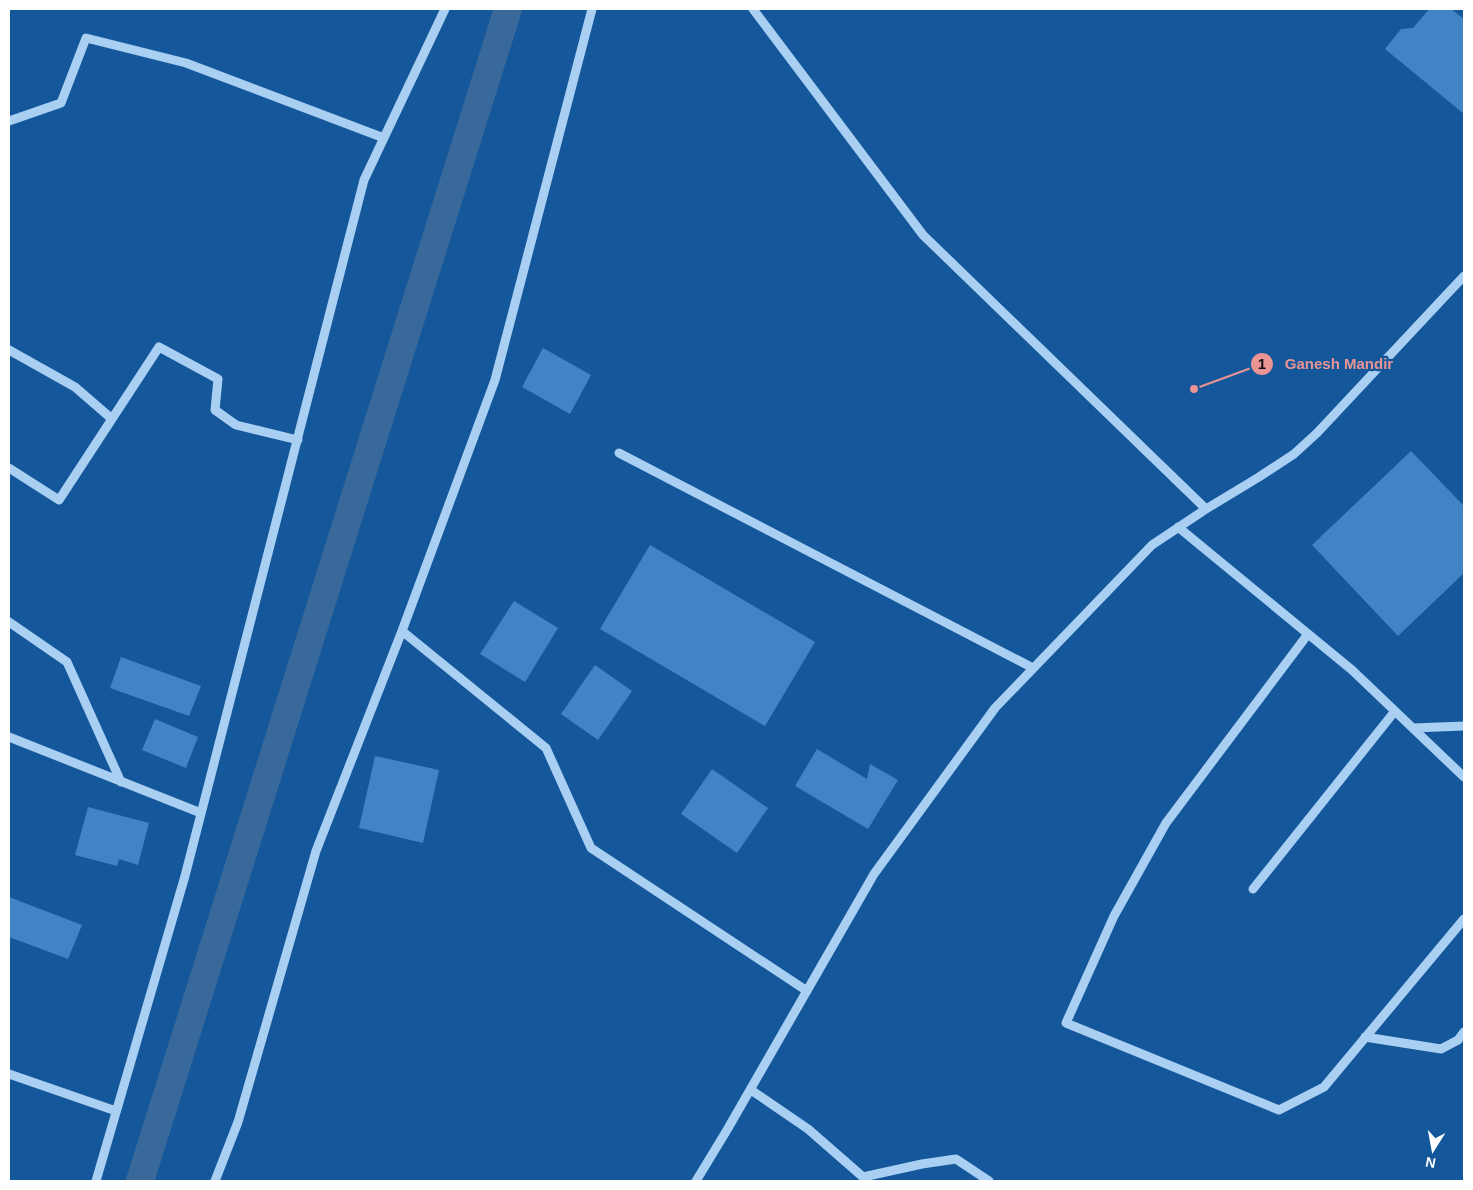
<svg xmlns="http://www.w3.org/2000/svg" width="1473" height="1190" viewBox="0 0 1473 1190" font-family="Arial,sans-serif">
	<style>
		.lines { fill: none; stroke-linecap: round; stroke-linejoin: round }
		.canal { stroke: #39699a; stroke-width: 28 }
		.building { fill: #4183c4 }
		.minor { stroke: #a9cff3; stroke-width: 9 }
		.leader { fill: none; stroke: #ea9494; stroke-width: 2 }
		.callout-dot { fill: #ea9494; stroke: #14579b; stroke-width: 2 }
		.mark-label { font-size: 15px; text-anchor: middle; font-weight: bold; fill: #111 }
		.callout-label { font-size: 15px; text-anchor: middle; font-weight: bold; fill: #ea9494; stroke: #14579b; stroke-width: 4.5; stroke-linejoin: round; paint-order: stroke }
	</style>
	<rect width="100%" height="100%" fill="#14579b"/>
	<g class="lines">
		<path class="canal" d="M 140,1181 L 508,9"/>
	</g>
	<path class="building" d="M 1429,9 L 1451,9 L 1464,19 L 1464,114 L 1385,49 L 1401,29 L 1413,28 Z
		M 543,348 L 591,375 L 570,414 L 522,387 Z
		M 1411,451 L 1464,506 L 1464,573 L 1398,636 L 1312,545 Z
		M 650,545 L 815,642 L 765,726 L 600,629 Z
		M 514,601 L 558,628 L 525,682 L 480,654 Z
		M 121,657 L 201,686 L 189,716 L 110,688 Z
		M 595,665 L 632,691 L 598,740 L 561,714 Z
		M 155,719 L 198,737 L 186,768 L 142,750 Z
		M 817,749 L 867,779 L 870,764 L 898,780 L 868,829 L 795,786 Z
		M 375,756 L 439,770 L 423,843 L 359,828 Z
		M 712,769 L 768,808 L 737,853 L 681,814 Z
		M 88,807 L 149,823 L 138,865 L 119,859 L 117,866 L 75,855 Z
		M 9,897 L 82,925 L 68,959 L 9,937 Z"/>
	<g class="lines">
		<path class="minor" d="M 753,9 L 923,235 L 1206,509
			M 9,121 L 61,103 L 86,38 L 186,63 L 384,138
			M 9,350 L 75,387 L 112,419
			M 619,453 L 1033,668
			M 9,468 L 59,500 L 159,347 L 218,379 L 215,410 L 236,425 L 298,440
			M 1178,527 L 1352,670 L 1464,777
			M 9,622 L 67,662 L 121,782
			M 402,631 L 546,748 L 591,848 L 807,991
			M 1308,634 L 1166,823 L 1114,916 L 1066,1023 L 1279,1110 L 1324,1087 L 1464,919
			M 1413,728 L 1464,726
			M 9,737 L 201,813
			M 1253,889 L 1395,711
			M 1365,1037 L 1441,1049 L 1458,1040 L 1464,1032
			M 9,1074 L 116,1111
			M 751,1090 L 808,1129 L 863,1177 L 922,1164 L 956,1159 L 989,1181
			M 96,1181 L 185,876 L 364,180 L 445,9
			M 215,1181 L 238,1122 L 316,851 L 402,631 L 495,380 L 592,9
			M 696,1181 L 727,1130 L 874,874 L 995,708 L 1152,545 L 1206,509 L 1259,477 L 1294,454 L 1317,433 L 1464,276"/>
	</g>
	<path class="leader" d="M1194 389L1262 364"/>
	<g class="callout-dot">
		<circle cx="1194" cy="389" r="5"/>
		<circle cx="1262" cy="364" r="12"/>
	</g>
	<g class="mark-label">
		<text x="1262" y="369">1</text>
	</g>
	<g class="callout-label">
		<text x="1339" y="369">Ganesh Mandir</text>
	</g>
	<rect width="1473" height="1190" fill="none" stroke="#ffffff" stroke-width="20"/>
	<g transform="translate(1433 1150) rotate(191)" stroke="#14579b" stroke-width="4" paint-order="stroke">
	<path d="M0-4L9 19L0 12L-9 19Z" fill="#ffffff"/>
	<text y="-8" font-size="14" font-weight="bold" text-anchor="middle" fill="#ffffff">N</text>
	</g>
</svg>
